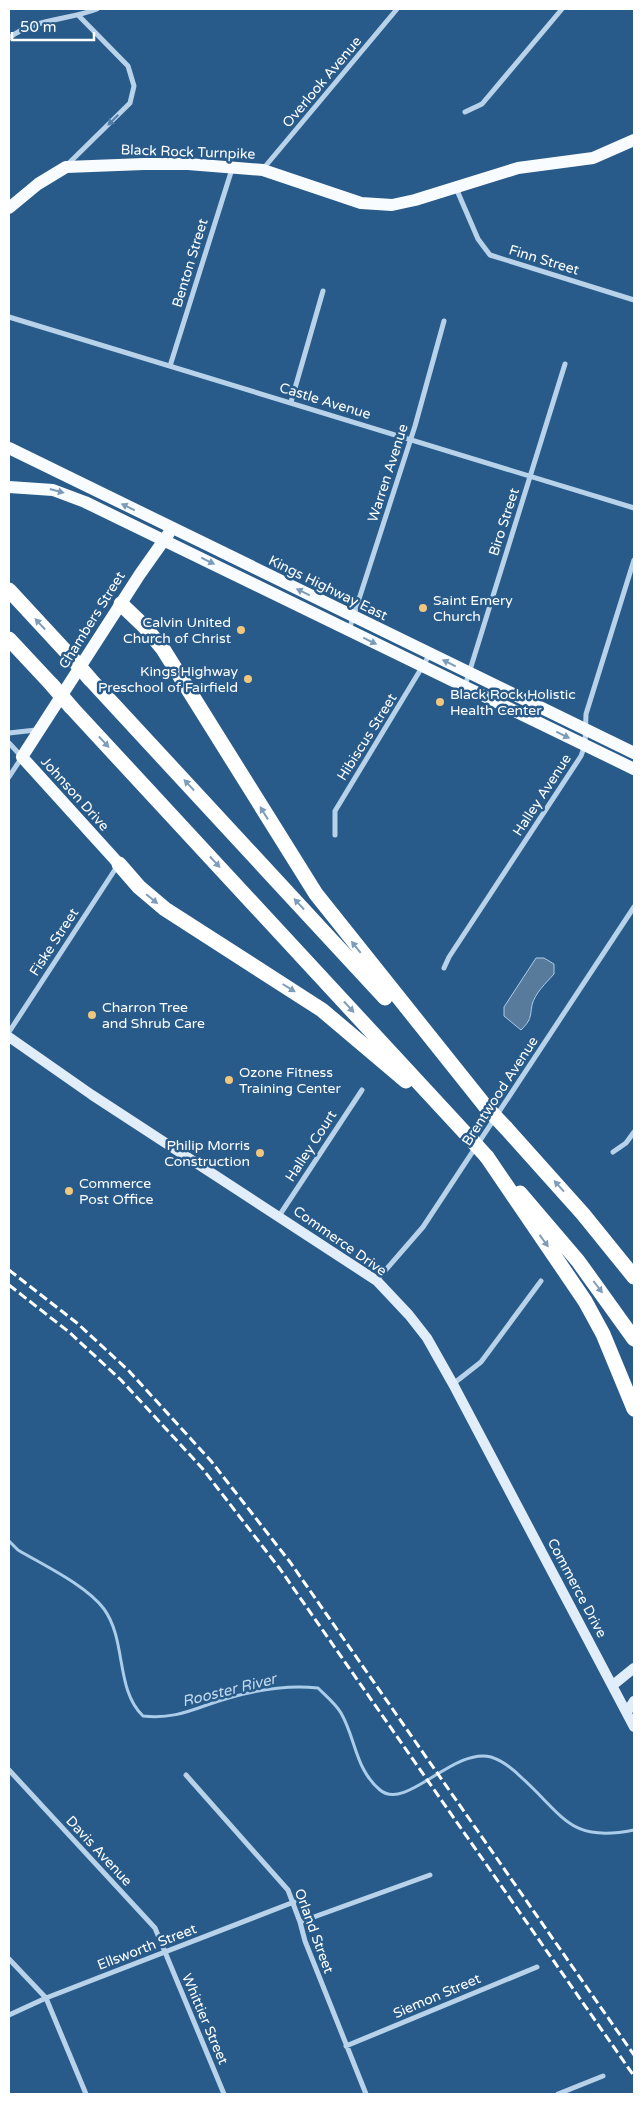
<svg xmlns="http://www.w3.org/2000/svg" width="643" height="2103" viewBox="0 0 643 2103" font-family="'Varela Round',sans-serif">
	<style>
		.water { fill: #597b9b; stroke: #abcdea }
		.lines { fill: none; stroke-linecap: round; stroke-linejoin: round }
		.stream { stroke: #abcdea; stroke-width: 3 }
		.minor { stroke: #b7d2e9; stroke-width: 5 }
		.secondary { stroke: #e1edf8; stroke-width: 10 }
		.primary { stroke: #f9fcfe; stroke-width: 12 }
		.motorway { stroke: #fff; stroke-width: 15 }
		.rail { stroke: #fff; stroke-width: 3; stroke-dasharray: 9 4; stroke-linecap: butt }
		.motorway-bridge { stroke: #fff; stroke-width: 15 }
		.oneway { fill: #537fa6 }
		.oneway2 { fill: #7c9bb8 }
		.oneway3 { fill: #7e9db9 }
		.poi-dot { fill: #f1c67d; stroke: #285b8a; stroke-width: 2 }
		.labels { text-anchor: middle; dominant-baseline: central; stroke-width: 5; stroke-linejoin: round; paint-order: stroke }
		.street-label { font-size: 14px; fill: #fff; stroke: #285b8a }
		.poi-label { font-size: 14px; fill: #fff; stroke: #285b8a; text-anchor: start }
		.water-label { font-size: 15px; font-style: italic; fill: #c2dbf0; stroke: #285b8a }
	</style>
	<rect width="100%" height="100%" fill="#285b8a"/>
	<path class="water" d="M 536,958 L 544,958 L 554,964 L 554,974 C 546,983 535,993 532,1005 C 530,1018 531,1020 521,1030 L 504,1016 L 504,1007 Z"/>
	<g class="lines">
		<path class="stream" d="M 9,1541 L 18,1550 C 43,1565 86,1585 104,1609 C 127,1641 115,1689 143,1716 C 167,1719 185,1713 207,1705 C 241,1693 282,1684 318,1688 C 325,1695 336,1704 341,1713 C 356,1739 355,1769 380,1790 C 406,1812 453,1747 491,1757 C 504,1761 513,1769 522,1778 C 565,1817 570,1843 634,1830"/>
		<path class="minor" d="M 9,38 C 33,19 69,20 97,9
			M 465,112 L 482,104 L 562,9
			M 67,165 L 130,103 L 134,86 L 128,66 L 79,16
			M 263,169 L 397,9
			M 456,188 L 478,239 L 490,255 L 634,300
			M 9,317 L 634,508
			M 170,366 L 232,169
			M 291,402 L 323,291
			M 349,630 L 415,426 L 444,321
			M 465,686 L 565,364
			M 9,733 L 36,730
			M 9,743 L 22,757 L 9,777
			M 335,835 L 335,811 L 430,654
			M 444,968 L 449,957 L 581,756 L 585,745 L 586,714 L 634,560
			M 9,1032 L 118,865
			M 613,1152 L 626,1143 L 634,1132
			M 279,1216 L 362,1090
			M 377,1280 L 423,1227 L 634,907
			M 453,1384 L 481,1362 L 541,1281
			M 9,1770 L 155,1928 L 224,2094
			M 186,1775 L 288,1890 L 300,1922 L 305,1941 L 366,2094
			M 300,1922 L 430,1875
			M 9,1959 L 46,1998 L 86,2094
			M 9,2015 L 46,1998 L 294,1902
			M 346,2046 L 537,1967
			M 558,2094 L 603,2076"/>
		<path class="secondary" d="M 9,1037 L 92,1095 L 377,1281 L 409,1315 L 427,1338 L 453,1384 L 634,1727
			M 613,1685 L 634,1668
			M 627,1712 L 634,1701"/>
		<path class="primary" d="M 9,208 L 38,184 L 66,167 L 144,164 L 188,164 L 263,170 L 361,203 L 392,205 L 415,200 L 518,168 L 593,158 L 634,140
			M 9,448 L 634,753
			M 9,487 L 53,490 L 85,502 L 634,769
			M 119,864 L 22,757 L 140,574 L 169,533"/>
		<path class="motorway" d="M 9,590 L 71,657
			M 121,604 L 144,626 L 163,649 L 316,894 L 486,1107
			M 9,639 L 52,685
			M 90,679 L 385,998
			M 71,707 L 467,1135
			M 119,864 L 139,887 L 165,909 L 322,1010 L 406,1081
			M 506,1128 L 583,1214 L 634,1277
			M 487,1157 L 585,1301 L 603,1334 L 634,1409
			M 520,1193 L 578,1261 L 634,1339"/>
		<path class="rail" d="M 9,1270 L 77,1323 L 129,1371 L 211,1461 L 290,1562 L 634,2055
			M 9,1285 L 69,1332 L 121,1380 L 202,1468 L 280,1569 L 634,2076"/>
		<path class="motorway-bridge" d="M 71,657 L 90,679
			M 52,685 L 71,707
			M 486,1107 L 506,1128
			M 467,1135 L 487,1157"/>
	</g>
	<defs><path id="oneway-solid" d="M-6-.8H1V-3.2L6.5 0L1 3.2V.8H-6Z" transform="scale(1.25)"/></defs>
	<use class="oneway" href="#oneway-solid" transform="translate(113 120) rotate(135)"/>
	<g class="oneway2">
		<use href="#oneway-solid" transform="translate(57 491) rotate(15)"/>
		<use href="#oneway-solid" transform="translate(128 507) rotate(-154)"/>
		<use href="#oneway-solid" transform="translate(208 561) rotate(26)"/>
		<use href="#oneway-solid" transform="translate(303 592) rotate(-154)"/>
		<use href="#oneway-solid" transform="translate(370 641) rotate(26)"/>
		<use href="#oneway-solid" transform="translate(449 663) rotate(-154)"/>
		<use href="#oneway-solid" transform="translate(563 735) rotate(26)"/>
	</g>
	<g class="oneway3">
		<use href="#oneway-solid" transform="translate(40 624) rotate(-133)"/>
		<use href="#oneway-solid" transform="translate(104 742) rotate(47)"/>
		<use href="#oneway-solid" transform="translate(189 785) rotate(-133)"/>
		<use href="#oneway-solid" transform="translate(264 813) rotate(-122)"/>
		<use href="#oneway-solid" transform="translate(215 862) rotate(47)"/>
		<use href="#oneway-solid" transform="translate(152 899) rotate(39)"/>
		<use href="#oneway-solid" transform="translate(299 904) rotate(-133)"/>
		<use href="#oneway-solid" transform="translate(356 947) rotate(-129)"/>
		<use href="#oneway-solid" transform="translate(289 988) rotate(32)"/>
		<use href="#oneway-solid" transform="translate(349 1007) rotate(47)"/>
		<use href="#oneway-solid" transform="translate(559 1186) rotate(-132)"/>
		<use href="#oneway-solid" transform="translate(544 1241) rotate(54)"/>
		<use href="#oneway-solid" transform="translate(598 1287) rotate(53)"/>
	</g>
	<g class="poi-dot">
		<circle cx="423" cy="608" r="5"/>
		<circle cx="241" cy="630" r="5"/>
		<circle cx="248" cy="679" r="5"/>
		<circle cx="440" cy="702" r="5"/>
		<circle cx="92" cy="1015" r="5"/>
		<circle cx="229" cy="1080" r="5"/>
		<circle cx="260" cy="1153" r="5"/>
		<circle cx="69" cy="1191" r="5"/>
	</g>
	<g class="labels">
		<g class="street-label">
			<text transform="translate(322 82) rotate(-50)">Overlook Avenue</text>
			<text transform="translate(188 152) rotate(2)">Black Rock Turnpike</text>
			<text transform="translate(544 260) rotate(17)">Finn Street</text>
			<text transform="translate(190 263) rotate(-73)">Benton Street</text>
			<text transform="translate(325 401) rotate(17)">Castle Avenue</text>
			<text transform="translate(388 473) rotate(-72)">Warren Avenue</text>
			<text transform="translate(504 522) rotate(-72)">Biro Street</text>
			<text transform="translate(328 588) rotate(26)">Kings Highway East</text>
			<text transform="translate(92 620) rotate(-58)">Chambers Street</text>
			<text transform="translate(367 737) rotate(-58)">Hibiscus Street</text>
			<text transform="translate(75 794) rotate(48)">Johnson Drive</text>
			<text transform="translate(542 795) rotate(-57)">Halley Avenue</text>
			<text transform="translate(54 942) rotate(-57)">Fiske Street</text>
			<text transform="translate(500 1091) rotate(-57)">Brentwood Avenue</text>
			<text transform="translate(311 1146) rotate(-57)">Halley Court</text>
			<text transform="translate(340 1241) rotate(35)">Commerce Drive</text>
			<text transform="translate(577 1588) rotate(62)">Commerce Drive</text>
			<text transform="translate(99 1851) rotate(47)">Davis Avenue</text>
			<text transform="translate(314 1931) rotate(70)">Orland Street</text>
			<text transform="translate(147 1947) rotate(-21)">Ellsworth Street</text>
			<text transform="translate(437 1996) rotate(-23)">Siemon Street</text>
			<text transform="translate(205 2019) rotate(67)">Whittier Street</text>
		</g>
		<g class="poi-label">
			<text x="433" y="600">Saint Emery<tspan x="433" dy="16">Church</tspan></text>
			<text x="231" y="622" text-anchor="end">Calvin United<tspan x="231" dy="16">Church of Christ</tspan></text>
			<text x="238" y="671" text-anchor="end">Kings Highway<tspan x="238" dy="16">Preschool of Fairfield</tspan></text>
			<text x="450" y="694">Black Rock Holistic<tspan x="450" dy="16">Health Center</tspan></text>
			<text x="102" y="1007">Charron Tree<tspan x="102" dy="16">and Shrub Care</tspan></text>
			<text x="239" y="1072">Ozone Fitness<tspan x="239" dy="16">Training Center</tspan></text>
			<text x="250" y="1145" text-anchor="end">Philip Morris<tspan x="250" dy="16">Construction</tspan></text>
			<text x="79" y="1183">Commerce<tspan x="79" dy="16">Post Office</tspan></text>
		</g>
		<g class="water-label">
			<text transform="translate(229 1690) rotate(-14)">Rooster River</text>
		</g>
	</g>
	<rect width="643" height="2103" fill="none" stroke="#ffffff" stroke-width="20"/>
	<path d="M12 32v8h82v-8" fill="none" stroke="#ffffff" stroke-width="2.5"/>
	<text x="20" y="32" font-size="15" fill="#ffffff" stroke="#285b8a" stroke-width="4" paint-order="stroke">50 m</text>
</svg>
